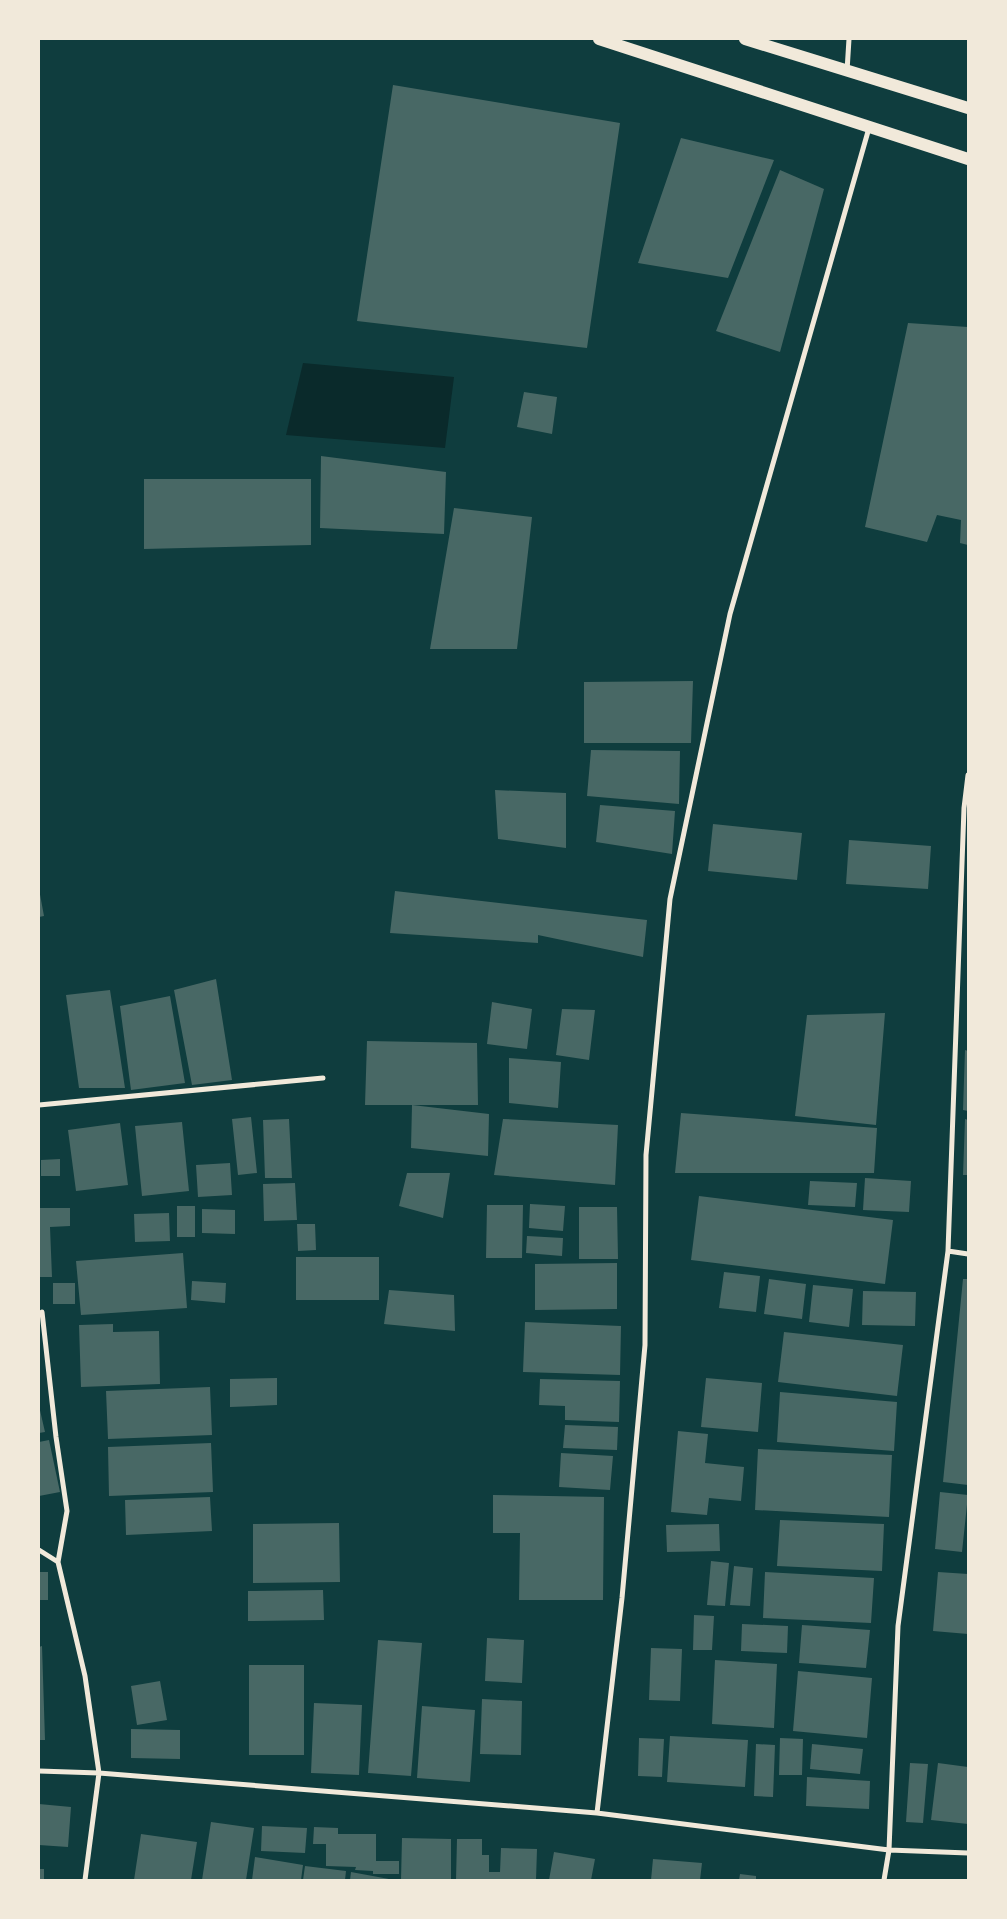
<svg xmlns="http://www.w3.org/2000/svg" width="1007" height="1919" viewBox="0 0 1007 1919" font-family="Barlow,sans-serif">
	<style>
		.water { fill: #0a2a2b }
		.building { fill: #486865 }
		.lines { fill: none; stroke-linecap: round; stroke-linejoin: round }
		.minor { stroke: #f1e9da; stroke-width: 5 }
		.primary { stroke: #f1e9da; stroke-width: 12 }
	</style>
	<rect width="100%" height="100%" fill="#0f3d3e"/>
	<path class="water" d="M 303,363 L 454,377 L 445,448 L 286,435 Z"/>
	<path class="building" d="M 393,85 L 620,123 L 587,348 L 357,321 Z
		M 681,138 L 774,160 L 728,278 L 638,263 Z
		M 780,170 L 824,189 L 780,352 L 716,331 Z
		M 908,323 L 968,327 L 968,545 L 960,543 L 961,520 L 937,515 L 927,542 L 865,527 Z
		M 524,392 L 557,397 L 552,434 L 517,427 Z
		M 321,456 L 446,472 L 444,534 L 320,528 Z
		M 144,479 L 311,479 L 311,545 L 144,549 Z
		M 454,508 L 532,517 L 517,649 L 430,649 Z
		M 693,681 L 691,743 L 584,743 L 584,682 Z
		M 591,750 L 680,751 L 679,804 L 587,796 Z
		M 495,790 L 566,793 L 566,848 L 498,839 Z
		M 600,805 L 675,811 L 672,854 L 596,842 Z
		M 713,824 L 802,833 L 797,880 L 708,871 Z
		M 849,840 L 931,846 L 928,889 L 846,884 Z
		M 39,889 L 44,916 L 39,917 Z
		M 395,891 L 647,920 L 643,957 L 538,935 L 538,943 L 390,933 Z
		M 216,979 L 232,1080 L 192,1085 L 174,990 Z
		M 110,990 L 125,1088 L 79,1088 L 66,995 Z
		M 170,996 L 185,1083 L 131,1090 L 120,1006 Z
		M 492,1002 L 532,1009 L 527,1049 L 487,1044 Z
		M 562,1009 L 595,1010 L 589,1060 L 556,1055 Z
		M 885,1013 L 876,1125 L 795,1116 L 807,1015 Z
		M 367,1041 L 477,1043 L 478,1105 L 412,1105 L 489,1114 L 488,1156 L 411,1148 L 412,1105 L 365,1105 Z
		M 965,1050 L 968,1051 L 968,1111 L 963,1110 Z
		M 509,1058 L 561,1062 L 558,1108 L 509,1103 Z
		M 681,1113 L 877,1128 L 874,1173 L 675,1173 Z
		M 251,1117 L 257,1173 L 238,1175 L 232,1119 Z
		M 289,1119 L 292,1178 L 265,1178 L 263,1120 Z
		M 503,1119 L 618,1125 L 615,1185 L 494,1175 Z
		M 965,1119 L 968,1120 L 968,1175 L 963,1175 Z
		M 182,1122 L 189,1191 L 142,1196 L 135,1126 Z
		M 120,1123 L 128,1185 L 76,1191 L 68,1130 Z
		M 60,1159 L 60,1176 L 41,1176 L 41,1160 Z
		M 230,1163 L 232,1195 L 198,1197 L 196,1165 Z
		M 407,1173 L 450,1173 L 443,1218 L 399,1206 Z
		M 865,1178 L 911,1181 L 909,1212 L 863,1210 Z
		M 810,1181 L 857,1183 L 855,1207 L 808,1205 Z
		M 295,1183 L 297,1220 L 264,1221 L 263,1184 Z
		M 699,1196 L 893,1220 L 885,1284 L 691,1260 Z
		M 530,1204 L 565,1206 L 563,1231 L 529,1228 Z
		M 487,1205 L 523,1205 L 522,1258 L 486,1258 Z
		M 177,1206 L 195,1206 L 195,1237 L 177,1237 Z
		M 579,1207 L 617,1207 L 618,1259 L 579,1259 Z
		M 39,1208 L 70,1208 L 70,1226 L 50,1227 L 52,1277 L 39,1277 Z
		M 202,1209 L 235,1210 L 235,1234 L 202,1233 Z
		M 169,1213 L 170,1241 L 135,1242 L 134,1214 Z
		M 297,1224 L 315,1224 L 316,1250 L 298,1251 Z
		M 527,1236 L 563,1238 L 562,1256 L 526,1253 Z
		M 183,1253 L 187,1308 L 81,1315 L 76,1261 Z
		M 296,1257 L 379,1257 L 379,1300 L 296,1300 Z
		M 617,1263 L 617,1309 L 535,1310 L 535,1264 Z
		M 724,1272 L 760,1276 L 756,1312 L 719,1308 Z
		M 769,1279 L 806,1284 L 802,1319 L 764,1314 Z
		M 963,1279 L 968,1279 L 968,1485 L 943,1482 Z
		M 192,1281 L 226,1283 L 225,1303 L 191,1300 Z
		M 53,1283 L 75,1283 L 75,1304 L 53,1304 Z
		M 813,1285 L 853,1289 L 849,1327 L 809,1322 Z
		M 389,1290 L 454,1295 L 455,1331 L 384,1324 Z
		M 863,1291 L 916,1292 L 915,1326 L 862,1325 Z
		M 525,1322 L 621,1326 L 620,1375 L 523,1372 Z
		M 113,1324 L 113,1332 L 159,1331 L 160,1384 L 81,1387 L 79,1325 Z
		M 784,1332 L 903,1345 L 897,1396 L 778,1382 Z
		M 277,1378 L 277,1405 L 230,1407 L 230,1379 Z
		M 706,1378 L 762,1383 L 758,1432 L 701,1427 Z
		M 540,1379 L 620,1381 L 619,1422 L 565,1420 L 565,1406 L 539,1405 Z
		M 210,1387 L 212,1435 L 108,1439 L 106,1391 Z
		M 780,1392 L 897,1402 L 894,1451 L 777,1442 Z
		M 39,1406 L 45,1432 L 39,1433 Z
		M 565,1425 L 618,1427 L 617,1450 L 563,1448 Z
		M 678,1431 L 708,1434 L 705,1463 L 744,1467 L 741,1501 L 709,1498 L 707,1515 L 671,1512 Z
		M 49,1440 L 60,1492 L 39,1496 L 39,1442 Z
		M 211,1443 L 213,1492 L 109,1496 L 108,1447 Z
		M 758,1449 L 892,1455 L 889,1517 L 755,1510 Z
		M 561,1453 L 613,1456 L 610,1490 L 559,1487 Z
		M 940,1492 L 968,1495 L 962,1552 L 935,1549 Z
		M 493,1495 L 604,1497 L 603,1600 L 519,1600 L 520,1533 L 493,1533 Z
		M 210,1497 L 212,1531 L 126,1535 L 125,1500 Z
		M 780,1520 L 884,1524 L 882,1571 L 777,1566 Z
		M 339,1523 L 340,1582 L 253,1583 L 253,1524 Z
		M 719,1524 L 720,1551 L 667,1552 L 666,1525 Z
		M 711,1561 L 729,1563 L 725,1606 L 707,1605 Z
		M 734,1566 L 753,1568 L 750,1606 L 730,1605 Z
		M 39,1572 L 48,1572 L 48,1600 L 39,1600 Z
		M 765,1572 L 874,1578 L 871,1623 L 763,1618 Z
		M 938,1572 L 968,1574 L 968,1634 L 933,1631 Z
		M 323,1590 L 324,1620 L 248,1621 L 248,1591 Z
		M 694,1615 L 714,1616 L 712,1650 L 693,1650 Z
		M 742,1624 L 788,1626 L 787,1653 L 741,1651 Z
		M 802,1625 L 870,1630 L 866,1668 L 799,1663 Z
		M 487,1638 L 524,1640 L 522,1683 L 485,1681 Z
		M 378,1640 L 422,1643 L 411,1776 L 368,1773 Z
		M 42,1646 L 45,1740 L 39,1740 L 39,1647 Z
		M 651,1648 L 682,1649 L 680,1701 L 649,1700 Z
		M 715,1660 L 777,1664 L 774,1728 L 712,1724 Z
		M 249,1665 L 304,1665 L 304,1755 L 249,1755 Z
		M 798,1671 L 872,1678 L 867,1738 L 793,1731 Z
		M 160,1681 L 167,1720 L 137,1725 L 131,1686 Z
		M 482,1699 L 522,1701 L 521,1755 L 480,1754 Z
		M 314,1703 L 362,1705 L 359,1775 L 311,1773 Z
		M 422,1706 L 475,1710 L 470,1782 L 417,1778 Z
		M 131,1729 L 180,1730 L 180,1759 L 131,1758 Z
		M 670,1736 L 748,1740 L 745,1787 L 667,1782 Z
		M 639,1738 L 664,1739 L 662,1777 L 638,1776 Z
		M 780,1738 L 803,1739 L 802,1775 L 779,1775 Z
		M 756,1744 L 775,1745 L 773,1797 L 754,1796 Z
		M 812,1744 L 863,1749 L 860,1774 L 810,1769 Z
		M 910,1763 L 928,1764 L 923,1823 L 906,1822 Z
		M 938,1763 L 968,1767 L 968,1824 L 931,1820 Z
		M 807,1777 L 870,1781 L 869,1809 L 806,1806 Z
		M 39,1804 L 71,1807 L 68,1847 L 39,1845 Z
		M 211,1822 L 254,1828 L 246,1880 L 202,1880 Z
		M 262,1826 L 307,1828 L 305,1853 L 261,1851 Z
		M 314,1827 L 338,1828 L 338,1834 L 376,1834 L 376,1861 L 399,1861 L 399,1874 L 373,1874 L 373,1871 L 355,1870 L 356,1867 L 326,1866 L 326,1844 L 313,1844 Z
		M 141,1834 L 197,1842 L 191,1880 L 134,1880 Z
		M 402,1838 L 451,1839 L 451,1880 L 401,1880 Z
		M 457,1839 L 482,1839 L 482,1855 L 489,1855 L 489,1872 L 500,1872 L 501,1848 L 537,1849 L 536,1880 L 456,1880 Z
		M 554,1852 L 595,1859 L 591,1880 L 549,1880 Z
		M 255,1857 L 303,1865 L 301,1880 L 252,1880 Z
		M 653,1859 L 702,1863 L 700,1880 L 651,1880 Z
		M 305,1866 L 346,1871 L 345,1880 L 303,1880 Z
		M 39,1869 L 44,1869 L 44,1880 L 39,1880 Z
		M 351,1872 L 389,1879 L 389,1880 L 350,1880 Z
		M 740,1874 L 756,1876 L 756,1880 L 739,1880 Z"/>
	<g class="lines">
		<path class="minor" d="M 847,71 L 849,39
			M 39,1105 L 323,1078
			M 948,1251 L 968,1254
			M 42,1312 L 56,1437 L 67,1511 L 58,1562
			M 39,1550 L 58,1562 L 85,1676 L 99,1773 L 85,1880
			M 39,1771 L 99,1773 L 597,1813 L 889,1850 L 968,1853
			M 597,1813 L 622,1598 L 645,1345 L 646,1155 L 670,899 L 730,614 L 869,128
			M 884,1880 L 889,1850 L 898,1626 L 948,1251 L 964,808 L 968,775"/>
		<path class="primary" d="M 599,39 L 968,159
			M 745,39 L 968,108"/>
	</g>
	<rect width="1007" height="1919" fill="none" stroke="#f1e9da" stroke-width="80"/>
</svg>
